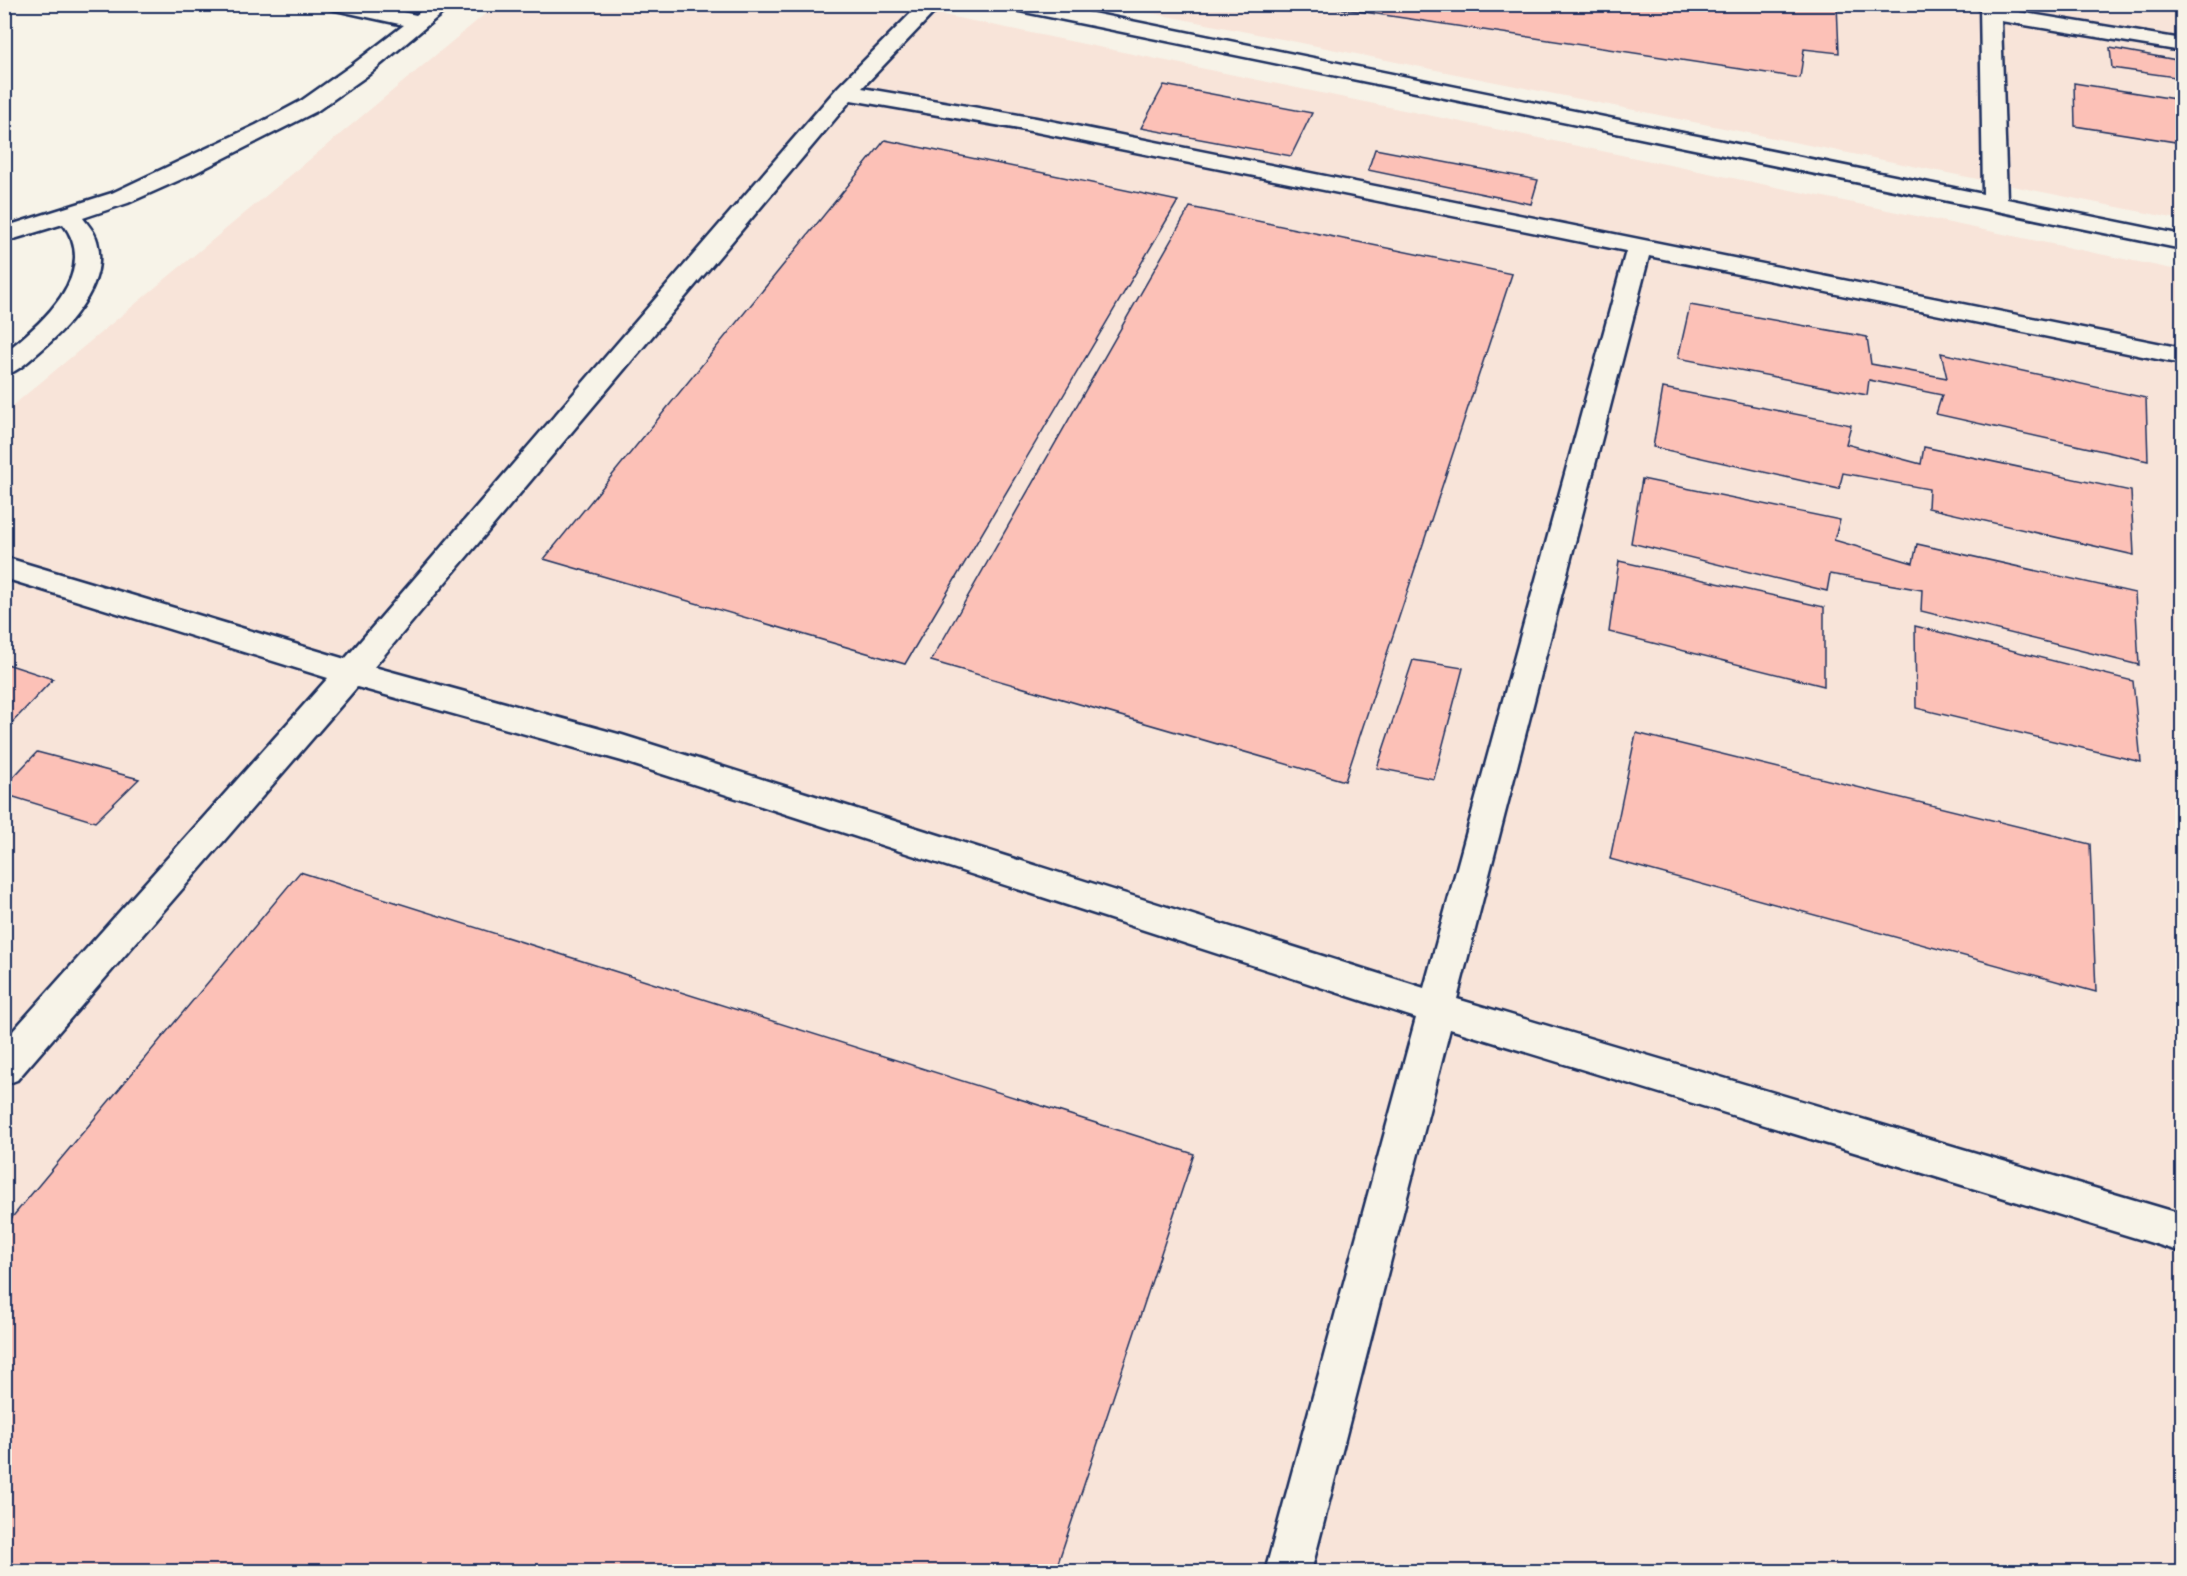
<svg xmlns="http://www.w3.org/2000/svg" width="2187" height="1576" viewBox="0 0 2187 1576" font-family="'Patrick Hand',sans-serif">
	<style>
		.built { fill: #f8e4d9 }
		.building { fill: #fcc1b7; stroke: #1b2f5e; stroke-width: 1.5 }
		.lines { fill: none; stroke-linecap: round; stroke-linejoin: round }
		.minor-casing { stroke: #1b2f5e; stroke-width: 5 }
		.minor { fill: #f7f3e8; fill-rule: evenodd }
	</style>
	<rect width="100%" height="100%" fill="#f7f3e8"/>
	<filter id="ink" filterUnits="userSpaceOnUse"><feTurbulence type="fractalNoise" baseFrequency=".0167" numOctaves="2"/><feDisplacementMap in="SourceGraphic" scale="12" xChannelSelector="R" yChannelSelector="G"/><feConvolveMatrix kernelMatrix="1 2 1 2 8 2 1 2 1" color-interpolation-filters="sRGB"/></filter>
	<g filter="url(#ink)">
		<path class="built" d="M 496,5 L 895,5 L 2182,271 L 2182,1571 L 5,1572 L 5,412 Z
			M 1112,5 L 2182,5 L 2182,220 Z"/>
		<path class="building" d="M 1311,4 L 1837,4 L 1839,53 L 1804,49 L 1800,78 Z
			M 2110,48 L 2182,61 L 2182,78 L 2112,68 Z
			M 2074,83 L 2181,100 L 2182,143 L 2075,126 Z
			M 1164,85 L 1312,113 L 1291,156 L 1141,128 Z
			M 885,140 L 1178,201 L 905,664 L 544,559 Z
			M 1375,149 L 1538,180 L 1531,204 L 1368,170 Z
			M 1190,207 L 1512,274 L 1345,781 L 931,661 Z
			M 1690,305 L 1867,337 L 1871,364 L 1947,378 L 1941,353 L 2146,398 L 2148,461 L 1936,414 L 1942,395 L 1869,380 L 1867,395 L 1678,358 Z
			M 1663,388 L 1851,425 L 1846,444 L 1921,464 L 1924,447 L 2131,491 L 2134,555 L 1928,508 L 1929,489 L 1843,473 L 1839,489 L 1653,447 Z
			M 1642,479 L 1840,520 L 1834,540 L 1913,563 L 1917,544 L 2135,593 L 2139,665 L 1921,611 L 1922,590 L 1830,574 L 1827,591 L 1631,543 Z
			M 1619,561 L 1824,607 L 1824,686 L 1609,632 Z
			M 1915,626 L 2133,681 L 2141,762 L 1916,708 Z
			M 1413,660 L 1463,668 L 1434,779 L 1377,768 Z
			M 4,663 L 53,679 L 8,727 L 4,726 Z
			M 1636,733 L 2090,844 L 2096,992 L 1610,859 Z
			M 37,752 L 139,779 L 95,822 L 4,794 L 4,787 Z
			M 300,872 L 1194,1154 L 1055,1572 L 4,1572 L 4,1227 Z"/>
		<g class="lines">
			<defs>
				<path id="minor" d="M 323,4 L 366,4 L 416,15 L 430,4 L 453,4 L 368,75 L 317,111 L 193,174 L 128,203 L 83,218 C 88,225 95,232 97,241 C 109,284 69,327 39,352 C 28,361 18,372 4,375 L 4,353 C 40,325 101,273 63,224 L 4,242 L 4,227 L 112,193 L 256,125 L 301,101 L 352,65 L 404,25 L 326,8 Z
					M 920,4 L 942,4 L 862,88 L 1036,118 L 2182,348 L 2182,364 L 1649,256 L 1457,999 L 2182,1214 L 2182,1252 L 1450,1029 L 1311,1572 L 1265,1572 L 1416,1018 L 622,761 L 357,687 L 17,1080 L 4,1085 L 4,1041 L 328,678 L 4,578 L 4,557 L 345,659 L 838,87 ZM 851,100 L 1036,132 L 1626,251 L 1424,988 L 622,735 L 374,667 Z
					M 1005,4 L 1048,4 L 1983,194 L 1980,4 L 2000,4 L 2000,9 L 2182,39 L 2182,51 L 2001,21 L 2007,199 L 2182,235 L 2182,249 L 1015,10 L 1008,8 Z"/>
			</defs>
			<use href="#minor" class="minor-casing"/>
			<use href="#minor" class="minor"/>
		</g>
	</g>
	<rect width="2187" height="1576" fill="none" stroke="#f7f3e8" stroke-width="24"/>
	<rect x="12" y="12" width="2163" height="1552" fill="none" stroke="#1b2f5e" stroke-width="2" filter="url(#ink)"/>
</svg>
